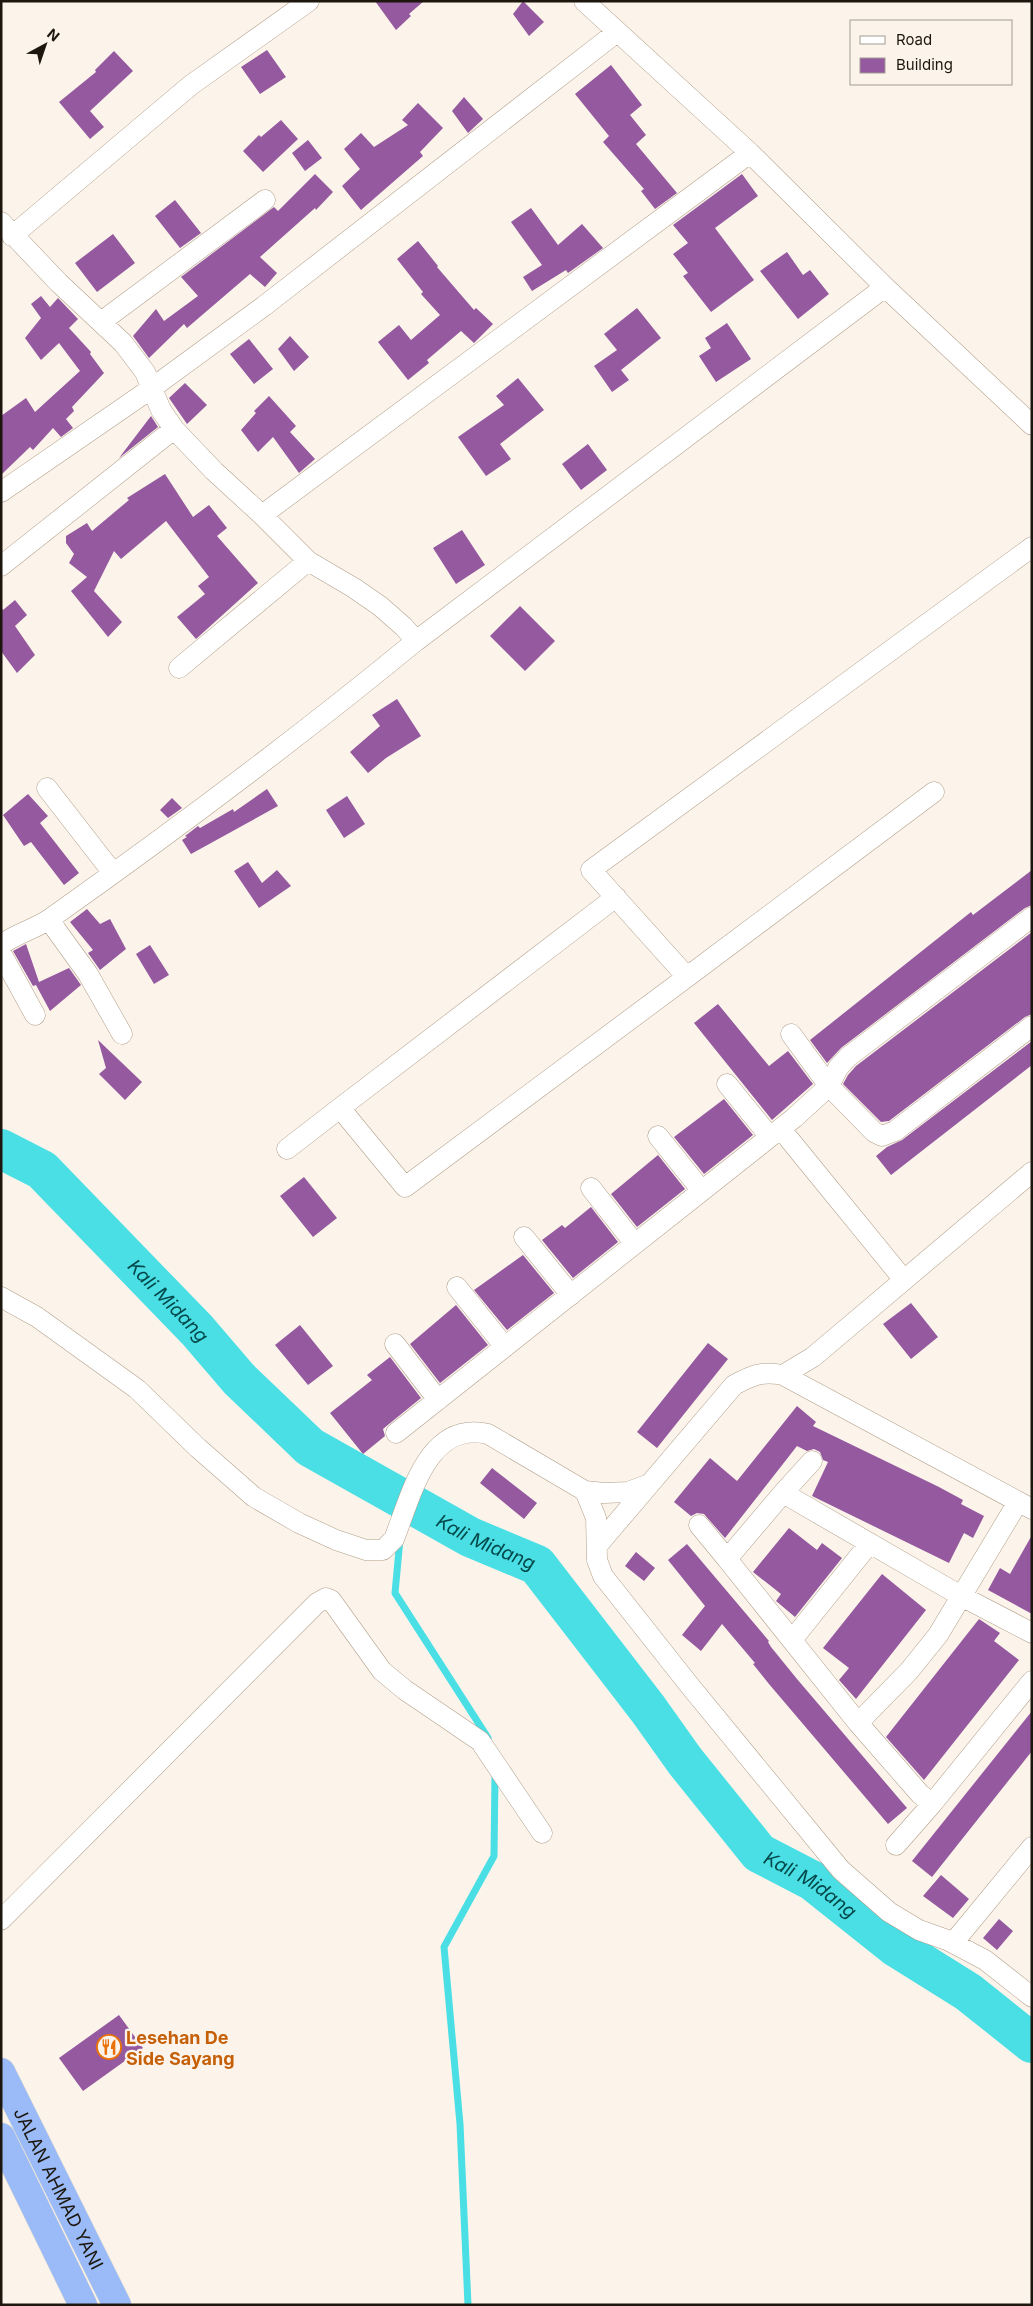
<svg xmlns="http://www.w3.org/2000/svg" width="1033" height="2306" viewBox="0 0 1033 2306" font-family="Inter,sans-serif">
	<style>
		.lines { fill: none; stroke-linecap: round; stroke-linejoin: round }
		.stream { stroke: #4adfe4; stroke-width: 7 }
		.river { stroke: #4adfe4; stroke-width: 40 }
		.building { fill: #94599e }
		.street-casing { stroke: #b19e89; stroke-width: 21 }
		.highway-casing { stroke: #d6d5d4; stroke-width: 29 }
		.street { stroke: #fff; stroke-width: 20 }
		.highway { stroke: #9abbf7; stroke-width: 28 }
		.labels { text-anchor: middle; dominant-baseline: central; stroke-width: 4.5; stroke-linejoin: round; paint-order: stroke }
		.food-label { font-size: 18px; font-weight: bold; fill: #c56008; stroke: #fcf4eb; text-anchor: start }
		.street-label { font-size: 18px; fill: #1c160e; stroke: #fcf4eb }
		.water-label { font-size: 19px; font-style: italic; fill: #04494b; stroke: #fcf4eb }
	</style>
	<rect width="100%" height="100%" fill="#fcf4eb"/>
	<g class="lines">
		<path class="stream" d="M 400,1539 L 395,1593 L 488,1738
			M 468,2305 L 460,2124 L 444,1947 L 494,1856 L 495,1774"/>
		<path class="river" id="s1" d="M 1,1149 L 42,1170 L 197,1330 L 239,1379 L 310,1447 L 470,1537 L 537,1565 L 648,1709 L 685,1761 L 759,1853 L 813,1881 L 896,1947 L 968,1992 L 1032,2043"/>
	</g>
	<path class="building" d="M 375,1 L 424,1 L 409,14 L 411,16 L 396,30 Z
		M 523,1 L 544,22 L 529,36 L 513,14 Z
		M 267,50 L 286,77 L 260,94 L 241,67 Z
		M 114,51 L 133,71 L 90,111 L 104,127 L 90,139 L 59,102 L 96,72 L 95,70 Z
		M 611,65 L 642,105 L 630,115 L 646,135 L 636,144 L 677,193 L 655,209 L 641,191 L 644,189 L 603,142 L 609,136 L 575,94 Z
		M 464,97 L 483,119 L 468,133 L 452,111 Z
		M 418,103 L 443,128 L 420,152 L 423,156 L 361,210 L 342,186 L 360,169 L 344,149 L 361,133 L 374,147 L 408,125 L 402,120 Z
		M 281,120 L 298,139 L 263,172 L 243,151 L 259,135 L 261,137 Z
		M 308,140 L 322,158 L 305,171 L 292,153 Z
		M 315,174 L 333,192 L 316,210 L 315,208 L 260,257 L 277,273 L 265,287 L 250,274 L 187,328 L 184,324 L 149,358 L 133,336 L 156,309 L 164,321 L 198,296 L 181,277 L 274,207 L 278,211 Z
		M 742,174 L 758,196 L 715,228 L 754,280 L 711,312 L 683,276 L 688,273 L 673,254 L 688,243 L 673,225 Z
		M 175,200 L 201,233 L 180,248 L 155,216 Z
		M 531,208 L 558,245 L 582,224 L 603,248 L 568,273 L 566,270 L 532,291 L 523,277 L 542,265 L 511,222 Z
		M 113,234 L 135,263 L 97,292 L 75,263 Z
		M 418,241 L 438,266 L 437,267 L 474,310 L 476,308 L 493,324 L 474,343 L 461,331 L 427,360 L 429,363 L 408,380 L 378,342 L 399,325 L 411,340 L 440,315 L 421,294 L 423,292 L 397,259 Z
		M 787,252 L 803,275 L 810,270 L 829,294 L 798,319 L 760,271 Z
		M 41,296 L 50,307 L 58,298 L 78,319 L 69,328 L 91,352 L 90,354 L 104,373 L 72,407 L 74,411 L 66,419 L 73,428 L 61,437 L 53,428 L 33,450 L 30,447 L 1,475 L 1,416 L 26,398 L 35,412 L 80,371 L 59,343 L 41,360 L 25,338 L 41,318 L 31,304 Z
		M 637,308 L 661,338 L 621,370 L 629,380 L 612,392 L 594,366 L 617,350 L 604,334 Z
		M 727,323 L 751,359 L 716,382 L 699,356 L 711,348 L 705,338 Z
		M 290,336 L 309,357 L 294,371 L 278,349 Z
		M 249,339 L 273,369 L 254,384 L 230,354 Z
		M 518,378 L 544,410 L 500,444 L 511,459 L 486,476 L 458,437 L 504,405 L 496,396 Z
		M 185,383 L 207,405 L 187,424 L 169,398 Z
		M 269,396 L 296,426 L 290,432 L 315,459 L 299,473 L 273,437 L 258,452 L 241,430 L 256,413 L 254,411 Z
		M 151,416 L 158,427 L 119,458 Z
		M 588,444 L 607,470 L 581,490 L 562,464 Z
		M 165,474 L 193,517 L 209,505 L 227,528 L 217,536 L 258,583 L 196,639 L 177,617 L 205,594 L 198,586 L 209,577 L 166,521 L 121,559 L 114,551 L 94,591 L 122,622 L 108,637 L 71,591 L 87,577 L 69,563 L 74,554 L 66,543 L 66,536 L 87,523 L 92,531 L 129,500 L 127,498 Z
		M 462,530 L 485,565 L 456,584 L 433,548 Z
		M 15,600 L 27,615 L 15,626 L 35,655 L 17,673 L 1,651 L 1,607 L 3,610 Z
		M 520,606 L 555,641 L 525,671 L 490,636 Z
		M 397,699 L 421,736 L 386,758 L 368,773 L 350,752 L 380,726 L 372,715 Z
		M 267,789 L 278,806 L 191,854 L 182,840 L 187,837 L 185,836 L 198,826 L 200,828 L 233,809 L 234,812 Z
		M 28,794 L 48,816 L 40,823 L 79,873 L 64,885 L 31,842 L 24,846 L 3,815 Z
		M 347,796 L 365,824 L 344,838 L 326,810 Z
		M 172,798 L 182,808 L 168,818 L 160,810 Z
		M 248,862 L 262,883 L 277,870 L 291,886 L 259,908 L 234,871 Z
		M 1032,870 L 1032,905 L 1025,908 L 841,1048 L 827,1063 L 810,1040 L 971,912 L 973,915 Z
		M 87,909 L 100,924 L 110,919 L 126,949 L 100,970 L 88,953 L 93,950 L 70,922 Z
		M 1032,932 L 1032,1014 L 1025,1017 L 889,1121 L 881,1122 L 843,1084 L 848,1075 L 856,1066 Z
		M 26,944 L 39,982 L 69,968 L 81,985 L 50,1011 L 36,985 L 33,986 L 13,951 Z
		M 150,945 L 169,975 L 154,984 L 136,954 Z
		M 718,1004 L 769,1066 L 788,1051 L 813,1084 L 772,1120 L 694,1023 Z
		M 98,1040 L 142,1082 L 125,1100 L 99,1074 L 106,1068 Z
		M 1032,1041 L 1032,1065 L 891,1175 L 876,1156 L 887,1147 L 902,1140 Z
		M 724,1099 L 753,1135 L 704,1174 L 674,1137 Z
		M 658,1155 L 685,1189 L 637,1227 L 611,1194 Z
		M 304,1177 L 337,1218 L 313,1237 L 280,1196 Z
		M 591,1207 L 618,1242 L 573,1278 L 542,1240 L 562,1225 L 565,1228 Z
		M 523,1255 L 554,1293 L 507,1330 L 474,1290 Z
		M 911,1303 L 938,1337 L 911,1359 L 883,1324 Z
		M 456,1305 L 488,1345 L 440,1383 L 410,1344 Z
		M 300,1325 L 333,1366 L 308,1385 L 275,1345 Z
		M 708,1343 L 728,1359 L 657,1448 L 637,1432 Z
		M 390,1357 L 421,1398 L 389,1424 L 383,1429 L 385,1436 L 363,1454 L 330,1413 L 372,1380 L 367,1375 Z
		M 797,1406 L 816,1422 L 813,1426 L 939,1487 L 963,1500 L 961,1504 L 984,1516 L 973,1538 L 964,1533 L 949,1563 L 812,1496 L 828,1462 L 823,1460 L 820,1452 L 814,1449 L 807,1451 L 797,1446 L 725,1538 L 704,1514 L 697,1513 L 691,1516 L 674,1502 L 710,1458 L 737,1481 Z
		M 492,1468 L 537,1503 L 524,1519 L 480,1483 Z
		M 789,1528 L 817,1550 L 822,1543 L 842,1558 L 795,1617 L 776,1601 L 781,1594 L 753,1572 Z
		M 1032,1535 L 1032,1614 L 988,1590 L 1000,1568 L 1010,1574 Z
		M 687,1544 L 769,1641 L 768,1642 L 771,1647 L 797,1679 L 907,1808 L 888,1824 L 769,1684 L 753,1664 L 755,1663 L 722,1624 L 701,1651 L 682,1635 L 705,1606 L 668,1560 Z
		M 636,1552 L 655,1568 L 644,1581 L 625,1566 Z
		M 882,1574 L 926,1610 L 856,1699 L 839,1680 L 849,1668 L 823,1648 Z
		M 979,1619 L 1000,1633 L 994,1641 L 1019,1660 L 924,1780 L 886,1737 Z
		M 1032,1711 L 1032,1751 L 932,1877 L 912,1861 Z
		M 941,1875 L 969,1899 L 953,1918 L 923,1896 Z
		M 999,1919 L 1013,1931 L 997,1950 L 983,1938 Z
		M 119,2015 L 143,2048 L 83,2091 L 59,2058 Z"/>
	<g class="lines">
		<defs>
			<path id="street" d="M 584,1 L 750,153 L 885,287 L 1032,425
				M 1,222 L 59,283 L 123,343 L 145,372 L 161,410 L 174,429 L 214,471 L 262,515 L 308,561 L 354,588 L 380,606 L 404,627 L 416,641
				M 12,236 L 191,85 L 309,1
				M 101,322 L 265,200
				M 1,492 L 152,388 L 264,306 L 617,32
				M 262,515 L 750,153
				M 1,566 L 174,429
				M 179,668 L 308,561
				M 47,788 L 113,873
				M 934,792 L 687,977 L 591,870 L 1032,547
				M 616,897 L 340,1108 L 405,1187 L 687,977
				M 49,920 L 88,974 L 122,1034
				M 1,945 C 16,933 36,929 51,918 C 175,830 298,738 416,641 L 885,287
				M 1,953 L 35,1015
				M 791,1034 L 829,1086 L 874,1132 L 882,1136 L 895,1131 L 1032,1026
				M 727,1084 L 770,1137
				M 658,1136 L 702,1191
				M 789,1139 L 904,1280
				M 287,1149 L 340,1108
				M 591,1188 L 635,1244
				M 524,1237 L 571,1295
				M 457,1287 L 505,1347
				M 1,1297 L 37,1317 L 137,1389 L 198,1448 L 254,1497 L 299,1523 L 336,1540 L 366,1550 L 383,1550 L 394,1539 C 411,1497 427,1420 488,1434 L 585,1491 L 604,1493 L 628,1492 L 647,1485
				M 395,1344 L 438,1400
				M 783,1375 L 813,1357 L 1032,1172
				M 396,1433 L 794,1118 L 829,1086 L 838,1068 L 848,1057 L 1032,917
				M 585,1491 L 596,1518 L 597,1560 L 603,1576 L 690,1686 L 841,1870 L 889,1912 L 919,1930 L 947,1940 L 985,1960 L 1032,1997
				M 783,1493 L 812,1461
				M 1018,1502 L 938,1635 L 909,1671 L 858,1723 L 920,1794 L 932,1804 L 1032,1681
				M 699,1525 L 727,1559
				M 597,1546 L 734,1385 C 753,1375 761,1371 783,1375 L 1032,1509
				M 792,1640 L 869,1544
				M 858,1723 L 727,1559 L 783,1493 L 961,1596 L 1032,1633
				M 896,1845 L 932,1804
				M 1,1920 L 317,1603 L 326,1598 L 331,1600 L 382,1671 L 405,1690 L 480,1741 L 542,1833
				M 953,1943 L 1032,1847"/>
			<g id="highway">
				<path id="s2" d="M 1,2072 L 117,2305"/>
				<path d="M 1,2137 L 83,2305"/>
			</g>
		</defs>
		<use href="#street" class="street-casing"/>
		<use href="#highway" class="highway-casing"/>
		<use href="#street" class="street"/>
		<use href="#highway" class="highway"/>
	</g>
	<defs>
		<symbol id="restaurant-ring" viewBox="-11 -11 22 22"><circle r="9.5" fill="#fcf4eb" stroke="#e8710a" stroke-width="1.5"/><path d="M-5-6h1v4h1v-4h1v4h1v-4h1v5L-1.5 .5V6h-2V.5L-5-1ZM5-6V6H3V1.5H1.5Q1.5-4 5-6Z" fill="#e8710a"/></symbol>
	</defs>
	<g fill-rule="evenodd">
		<use href="#restaurant-ring" x="95" y="2033" width="28" height="28"/>
	</g>
	<g class="labels">
		<g class="food-label">
			<text x="126" y="2037">Lesehan De<tspan x="126" dy="21">Side Sayang</tspan></text>
		</g>
		<g class="street-label">
			<text stroke="none"><textPath href="#s2" startOffset="130">JALAN AHMAD YANI</textPath></text>
		</g>
		<g class="water-label">
			<text stroke="none"><textPath href="#s1" startOffset="228">Kali Midang</textPath></text>
			<text stroke="none"><textPath href="#s1" startOffset="632">Kali Midang</textPath></text>
			<text stroke="none"><textPath href="#s1" startOffset="1112">Kali Midang</textPath></text>
		</g>
	</g>
	<rect width="1033" height="2306" fill="none" stroke="#1c160e" stroke-width="5"/>
	<rect x="850" y="20" width="162" height="65" fill="#fcf4eb" stroke="#a29b93"/>
	<rect x="860" y="36" width="25" height="8" fill="#ffffff" stroke="#a29b93"/>
	<text x="896" y="45" font-size="15" fill="#1c160e">Road</text>
	<rect x="860" y="58" width="25" height="15" fill="#94599e" stroke="#a29b93"/>
	<text x="896" y="70" font-size="15" fill="#1c160e">Building</text>
	<g transform="translate(45 45) rotate(40)" stroke="#fcf4eb" stroke-width="4" paint-order="stroke">
	<path d="M0-4L9 19L0 12L-9 19Z" fill="#1c160e"/>
	<text y="-8" font-size="14" font-weight="bold" text-anchor="middle" fill="#1c160e">N</text>
	</g>
</svg>
